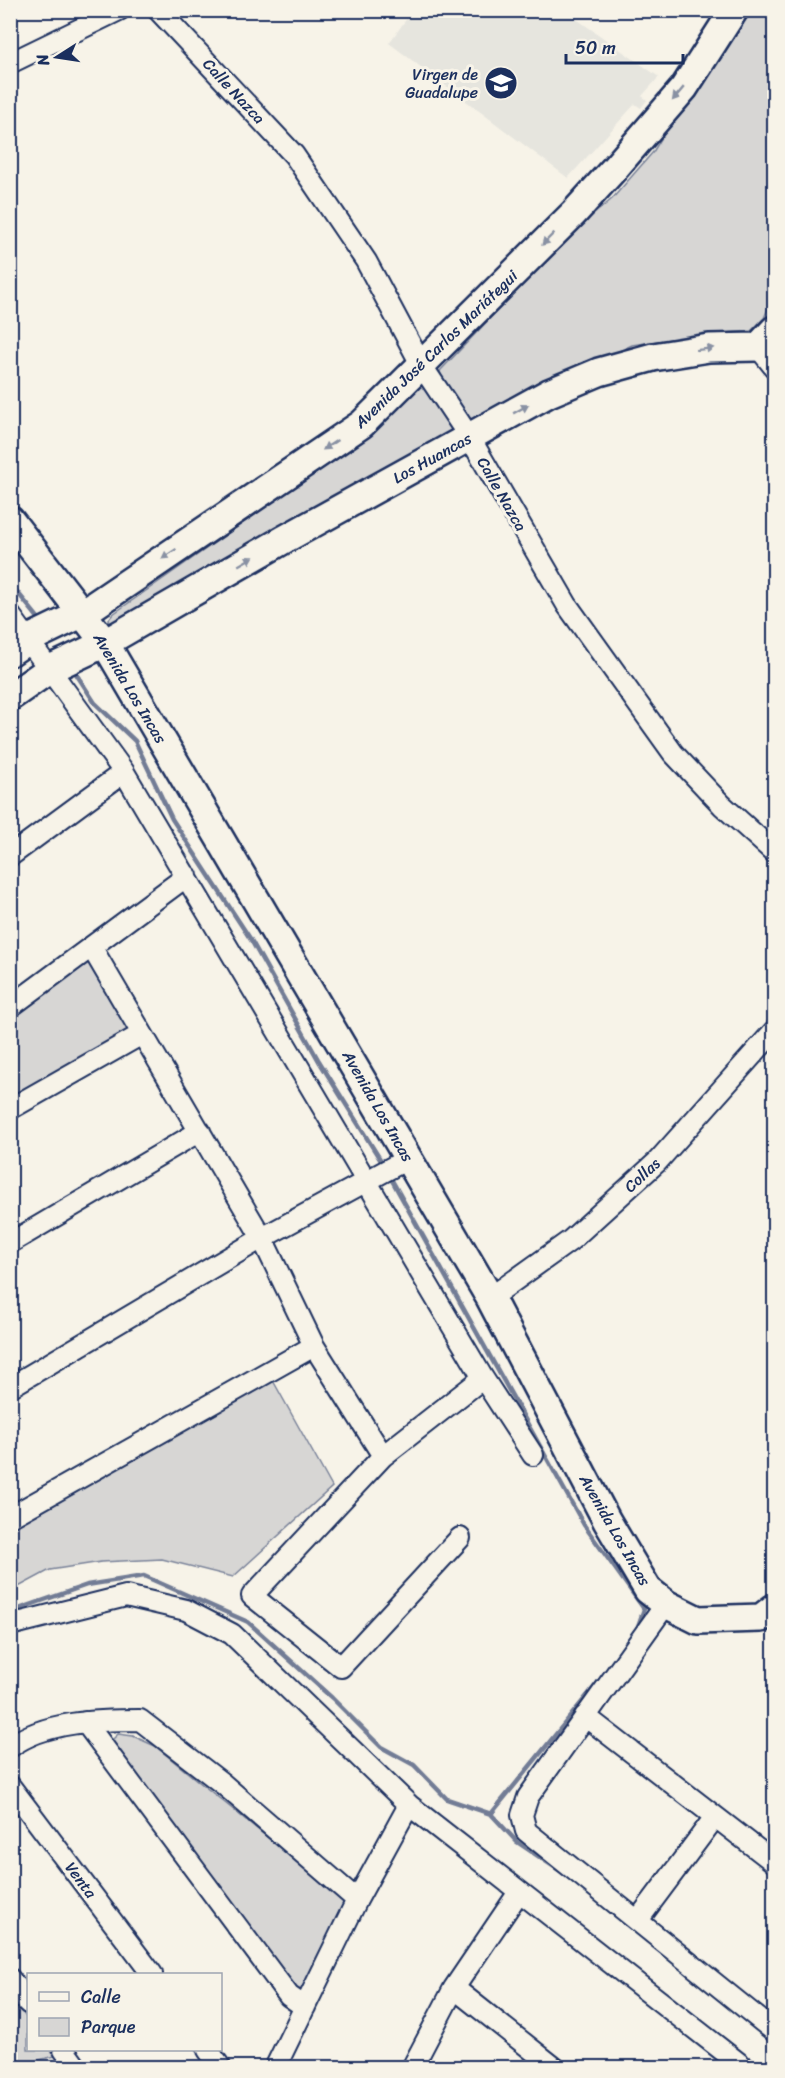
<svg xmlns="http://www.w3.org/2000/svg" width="785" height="2078" viewBox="0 0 785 2078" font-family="Sriracha,sans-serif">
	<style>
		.built { fill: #e6e5de }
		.green { fill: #d7d6d4; stroke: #798299; stroke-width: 1.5 }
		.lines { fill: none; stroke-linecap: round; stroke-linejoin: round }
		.stream { stroke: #727c95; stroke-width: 4.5 }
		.street-casing { stroke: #1b2f5e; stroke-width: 24 }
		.secondary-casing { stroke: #1b2f5e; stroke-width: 32 }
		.street { stroke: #f7f3e8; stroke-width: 20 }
		.secondary { stroke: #f7f3e8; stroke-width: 27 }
		.oneway { fill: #8991a3 }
		.labels { text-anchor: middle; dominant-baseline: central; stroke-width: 6; stroke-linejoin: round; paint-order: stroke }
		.poi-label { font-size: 16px; fill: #1b2f5e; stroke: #f7f3e8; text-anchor: end }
		.street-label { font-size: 16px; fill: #1b2f5e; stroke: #f7f3e8 }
	</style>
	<rect width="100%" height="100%" fill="#f7f3e8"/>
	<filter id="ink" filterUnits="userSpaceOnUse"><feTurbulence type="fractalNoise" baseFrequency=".0167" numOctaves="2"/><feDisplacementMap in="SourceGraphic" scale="12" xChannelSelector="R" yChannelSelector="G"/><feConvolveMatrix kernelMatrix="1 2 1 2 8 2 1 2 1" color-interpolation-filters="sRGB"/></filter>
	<g filter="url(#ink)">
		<path class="built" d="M 413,10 L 565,11 L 659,77 L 642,96 L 647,100 L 641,108 L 635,104 L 568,178 L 389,43 Z"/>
		<path class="green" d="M 739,11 L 774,11 L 774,295 L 764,318 L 751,331 L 699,335 L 632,345 L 568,375 L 476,428 C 457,416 444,393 440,371 L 569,235 L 612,199 L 653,152 Z
			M 425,379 L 463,447 L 110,627 L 109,619 L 113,614 L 287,492 Z
			M 90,959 L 134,1033 L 11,1102 L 10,1018 Z
			M 271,1377 L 332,1487 L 233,1577 L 162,1559 L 101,1562 L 50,1570 L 11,1591 L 10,1527 Z
			M 118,1734 L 133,1736 L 155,1746 L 347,1902 L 302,1991 L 287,1983 L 112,1740 Z
			M 10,1995 L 28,2020 L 28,2050 L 51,2050 L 55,2056 L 11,2067 Z"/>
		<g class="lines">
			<path class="stream" d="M 10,583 L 39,619
				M 73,669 L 95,703 L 135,741 L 172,819 L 251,940 L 319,1061 L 383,1164
				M 389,1175 L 584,1525 L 644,1609 L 637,1629
				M 10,1612 L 87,1585 L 144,1576 L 248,1622 L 332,1698 L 381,1747 L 414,1765 L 447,1799 L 491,1814 L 517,1842 L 563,1873
				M 491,1814 L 600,1680
				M 720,1999 L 741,2016"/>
			<defs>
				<path id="street" d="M 158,10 L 294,155 L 366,261 L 422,366 L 470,438 L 567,605 L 673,753 L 722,805 L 774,852
					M 10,63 L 119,10
					M 758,347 L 774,367
					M 10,615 L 124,772 L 483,1378 L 533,1455
					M 10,856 L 124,772
					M 92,948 L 262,1238 L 314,1346 L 383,1456
					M 10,1007 L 187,876
					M 10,1109 L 142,1034
					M 10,1243 L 200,1131
					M 490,1298 L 571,1240 L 657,1162 L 774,1031
					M 10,1387 L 262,1238 L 409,1158
					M 10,1517 L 314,1346
					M 460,1538 L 341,1667 L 252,1596 L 383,1456 L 483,1378
					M 666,1604 L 528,1797 L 522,1815 L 526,1831 L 774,2031
					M 10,1625 L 126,1596 L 186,1610 L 232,1634 L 409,1805 L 745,2068
					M 585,1716 L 774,1862
					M 85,1722 L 289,1996 L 305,2007
					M 10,1747 C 45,1721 99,1720 140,1720 L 223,1784 L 357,1900
					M 10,1786 L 152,1974
					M 638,1920 L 715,1817
					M 10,1979 L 28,2003
					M 454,1988 L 555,2068
					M 64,2050 L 77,2068
					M 208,2050 L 221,2068
					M 275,2068 L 357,1900 L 409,1805
					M 412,2068 L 454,1988 L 519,1892"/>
				<path id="secondary" d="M 10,520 L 105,643 L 490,1298 L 607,1521 L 648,1590 L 666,1604 L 698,1620 L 761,1618 L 774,1608
					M 10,652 L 29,639 L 83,613 L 362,424 L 574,213 L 614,169 L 684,88 L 734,10
					M 10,697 L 50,669 L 105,643 L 285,539 L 549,393 L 599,372 L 653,357 L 709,348 L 758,347 L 774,330"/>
			</defs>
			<use href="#street" class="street-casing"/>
			<use href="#secondary" class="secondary-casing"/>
			<use href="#street" class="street"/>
			<use href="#secondary" class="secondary"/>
		</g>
		<defs><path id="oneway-solid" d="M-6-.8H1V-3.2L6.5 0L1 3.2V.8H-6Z" transform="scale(1.5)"/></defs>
		<g class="oneway">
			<use href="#oneway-solid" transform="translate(678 94) rotate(130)"/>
			<use href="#oneway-solid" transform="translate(548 239) rotate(135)"/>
			<use href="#oneway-solid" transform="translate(705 349) rotate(-7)"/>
			<use href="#oneway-solid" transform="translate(521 409) rotate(-29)"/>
			<use href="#oneway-solid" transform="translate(330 445) rotate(146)"/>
			<use href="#oneway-solid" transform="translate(169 554) rotate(146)"/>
			<use href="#oneway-solid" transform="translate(246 561) rotate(-30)"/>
		</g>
	</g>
	<defs>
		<symbol id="school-disc" viewBox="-11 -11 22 22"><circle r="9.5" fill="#1b2f5e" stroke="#f7f3e8"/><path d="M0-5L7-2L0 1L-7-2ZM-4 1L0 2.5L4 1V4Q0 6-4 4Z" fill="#fff"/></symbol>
	</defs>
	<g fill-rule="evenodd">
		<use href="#school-disc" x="482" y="64" width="38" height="38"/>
	</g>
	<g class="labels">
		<g class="poi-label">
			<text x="478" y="74">Virgen de<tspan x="478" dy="18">Guadalupe</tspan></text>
		</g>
		<g class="street-label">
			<text transform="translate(234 91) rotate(47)">Calle Nazca</text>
			<text transform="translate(436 349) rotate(-44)">Avenida José Carlos Mariátegui</text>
			<text transform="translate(432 458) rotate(-29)">Los Huancas</text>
			<text transform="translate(502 494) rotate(60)">Calle Nazca</text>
			<text transform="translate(130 688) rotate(59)">Avenida Los Incas</text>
			<text transform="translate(378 1106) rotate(60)">Avenida Los Incas</text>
			<text transform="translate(642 1175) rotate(-43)">Collas</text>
			<text transform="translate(615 1530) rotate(60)">Avenida Los Incas</text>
			<text transform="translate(81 1880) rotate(53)">Venta</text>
		</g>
	</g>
	<rect width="785" height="2078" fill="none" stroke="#f7f3e8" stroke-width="36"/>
	<rect x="18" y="18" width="749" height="2042" fill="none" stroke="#1b2f5e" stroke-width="2" filter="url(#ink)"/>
	<rect x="27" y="1973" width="195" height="78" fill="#f7f3e8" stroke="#9fa5b1" stroke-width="1.5"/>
	<rect x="39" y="1992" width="30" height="9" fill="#f7f3e8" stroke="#9fa5b1" stroke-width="1.5"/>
	<text x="81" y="2003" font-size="18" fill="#1b2f5e">Calle</text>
	<rect x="39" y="2018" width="30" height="18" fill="#d7d6d4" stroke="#9fa5b1" stroke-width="1.5"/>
	<text x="81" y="2033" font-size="18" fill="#1b2f5e">Parque</text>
	<g transform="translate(57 57) rotate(258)" stroke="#f7f3e8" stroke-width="4.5" paint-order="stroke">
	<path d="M0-4.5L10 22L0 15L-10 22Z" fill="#1b2f5e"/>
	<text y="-9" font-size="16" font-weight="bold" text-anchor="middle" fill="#1b2f5e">N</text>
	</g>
	<path d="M566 54v9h117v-9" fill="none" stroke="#1b2f5e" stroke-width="3"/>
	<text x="575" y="54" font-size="18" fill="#1b2f5e" stroke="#f7f3e8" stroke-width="4.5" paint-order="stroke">50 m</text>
</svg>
